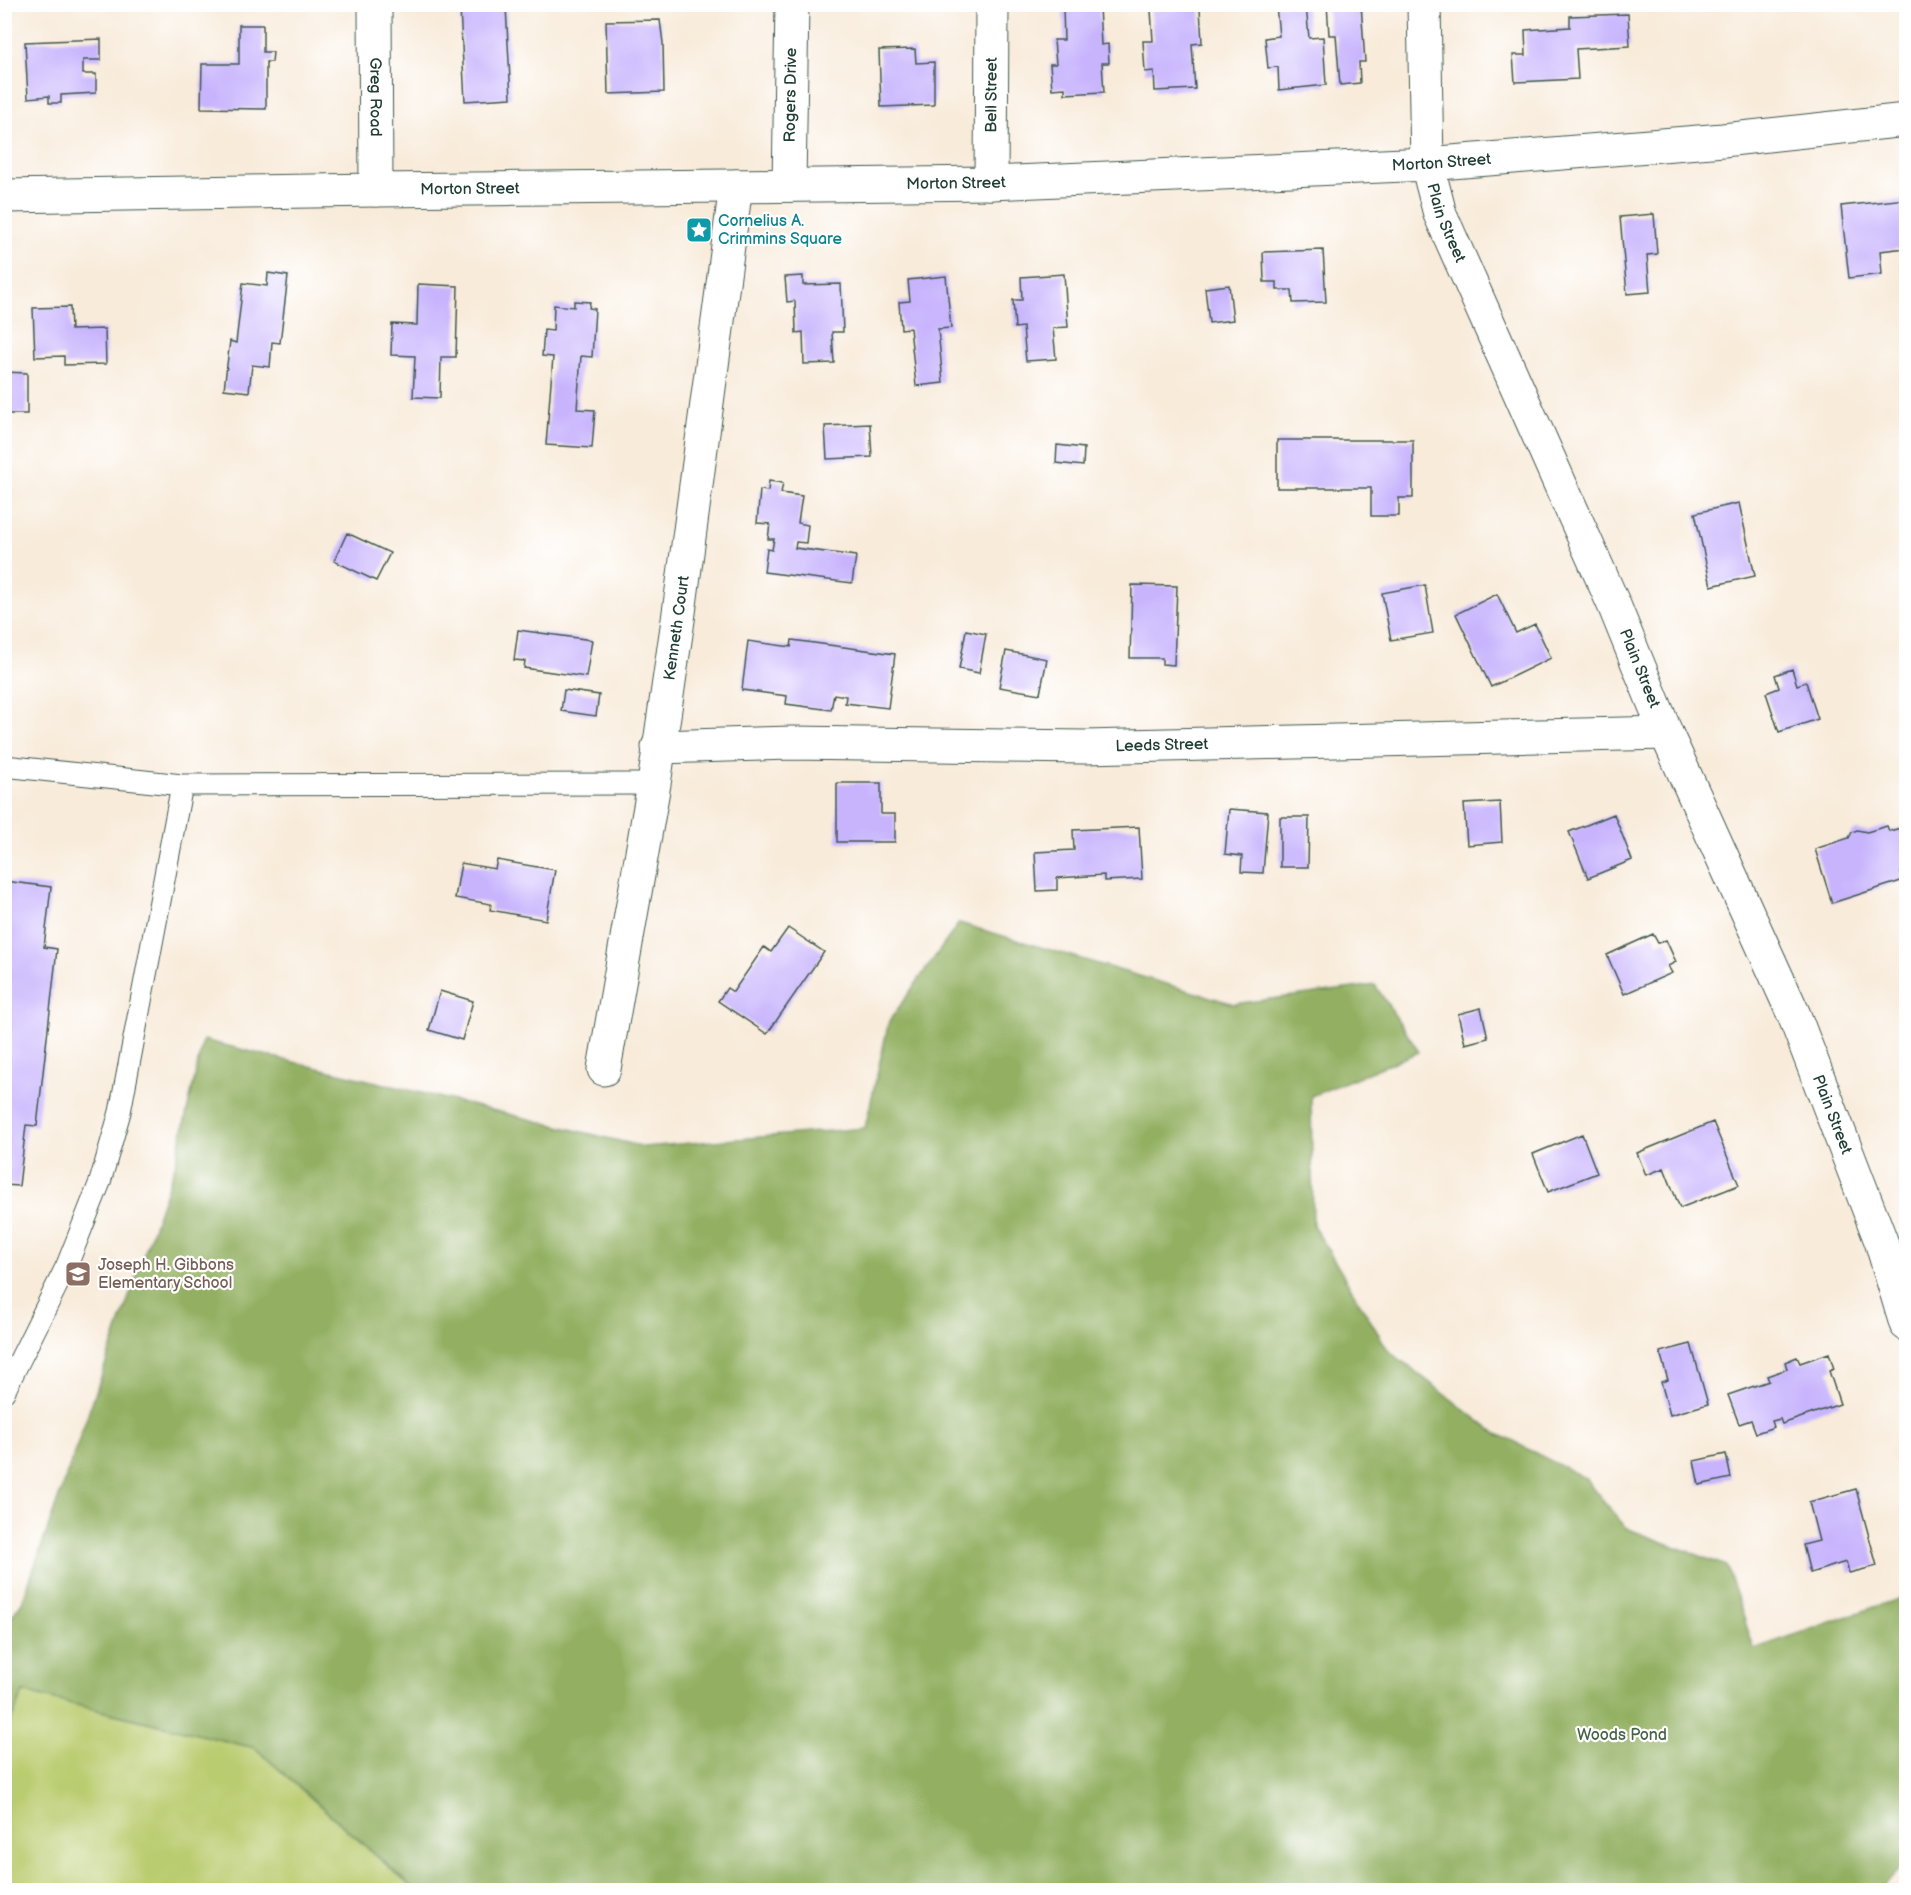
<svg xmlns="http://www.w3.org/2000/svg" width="1911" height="1895" viewBox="0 0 1911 1895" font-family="'Balsamiq Sans',sans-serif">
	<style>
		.green { fill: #bacc6f; stroke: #6c8452; stroke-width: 1.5 }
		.forest { fill: #93b062; stroke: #59764b; stroke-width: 1.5 }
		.building { fill: #c7b4fd }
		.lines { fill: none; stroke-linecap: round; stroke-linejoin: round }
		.service-casing { stroke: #40574d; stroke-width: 23 }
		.minor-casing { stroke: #40574d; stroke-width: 35 }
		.tertiary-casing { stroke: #40574d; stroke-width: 35 }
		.service { stroke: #fff; stroke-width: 21 }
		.minor { stroke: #fff; stroke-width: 33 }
		.tertiary { stroke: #fff; stroke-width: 33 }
		.labels { text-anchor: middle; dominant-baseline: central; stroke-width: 4.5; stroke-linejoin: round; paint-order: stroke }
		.street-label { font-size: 16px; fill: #1f3d34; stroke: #fff }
		.culture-label { font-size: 16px; fill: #0d838f; stroke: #fff; text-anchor: start }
		.education-label { font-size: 16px; fill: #785e54; stroke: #fff; text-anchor: start }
		.park-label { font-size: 16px; fill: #466143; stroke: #fff }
	</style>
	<rect width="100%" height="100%" fill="#fff"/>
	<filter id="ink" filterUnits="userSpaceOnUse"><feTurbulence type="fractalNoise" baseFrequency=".0167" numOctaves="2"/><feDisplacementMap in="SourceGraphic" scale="12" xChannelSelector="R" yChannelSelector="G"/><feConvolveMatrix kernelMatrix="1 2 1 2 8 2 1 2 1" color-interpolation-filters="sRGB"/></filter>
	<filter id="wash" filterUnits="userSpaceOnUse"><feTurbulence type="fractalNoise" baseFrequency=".008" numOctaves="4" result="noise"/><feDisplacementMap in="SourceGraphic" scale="24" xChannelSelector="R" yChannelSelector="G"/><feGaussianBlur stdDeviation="1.35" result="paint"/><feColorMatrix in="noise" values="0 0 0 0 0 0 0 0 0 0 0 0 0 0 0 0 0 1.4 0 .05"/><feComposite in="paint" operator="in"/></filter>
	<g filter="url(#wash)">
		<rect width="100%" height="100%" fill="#f8ebda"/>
		<path class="green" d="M 22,1692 L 255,1748 L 411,1887 L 422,1890 L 5,1890 L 4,1736 Z"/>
		<path class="forest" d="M 959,923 L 1234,1004 L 1375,985 L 1419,1052 L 1311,1096 L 1313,1225 L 1388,1350 L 1492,1431 L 1585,1478 L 1626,1528 L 1727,1566 L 1754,1649 L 1906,1596 L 1906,1862 L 1880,1890 L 416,1890 L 255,1748 L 23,1692 L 5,1736 L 5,1626 L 22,1602 L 175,1166 L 203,1040 L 644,1147 L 865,1128 L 889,1021 Z"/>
		<g id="blocks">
			<path class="building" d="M 1327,4 L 1361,4 L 1365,62 L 1359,62 L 1360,83 L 1340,85 L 1336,35 L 1329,35 Z
				M 1276,5 L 1306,5 L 1309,38 L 1323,37 L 1326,85 L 1279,90 L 1278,67 L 1268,68 L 1265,38 L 1279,36 Z
				M 1099,6 L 1101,45 L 1108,44 L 1109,63 L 1102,63 L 1104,92 L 1065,94 L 1065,88 L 1052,89 L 1050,64 L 1056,64 L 1054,40 L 1064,40 L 1063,8 Z
				M 506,7 L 511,98 L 465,101 L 460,9 Z
				M 1200,8 L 1202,43 L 1192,44 L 1195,89 L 1155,91 L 1154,71 L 1145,72 L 1143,41 L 1153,41 L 1151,10 Z
				M 1628,14 L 1630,46 L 1576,49 L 1578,79 L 1515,82 L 1513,55 L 1526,55 L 1525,30 L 1570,27 L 1570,16 Z
				M 660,20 L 663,43 L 664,92 L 608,94 L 606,21 Z
				M 239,25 L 263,25 L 263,52 L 273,52 L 272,62 L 266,62 L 266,109 L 201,108 L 202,64 L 239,64 Z
				M 101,39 L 101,60 L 83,60 L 83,74 L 96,74 L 96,93 L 61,95 L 61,103 L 49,103 L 49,96 L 28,98 L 25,42 Z
				M 915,49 L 916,63 L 934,62 L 934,105 L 881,107 L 879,50 Z
				M 1906,199 L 1906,248 L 1880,251 L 1882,274 L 1849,278 L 1841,206 Z
				M 1654,214 L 1657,254 L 1647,255 L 1650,292 L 1627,294 L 1620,217 Z
				M 1323,250 L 1326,302 L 1293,303 L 1292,290 L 1277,290 L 1277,282 L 1264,282 L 1263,252 Z
				M 268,273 L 288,276 L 280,343 L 272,342 L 270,367 L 252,365 L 249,392 L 224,389 L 230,341 L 236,343 L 243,283 L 267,286 Z
				M 1064,274 L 1068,327 L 1053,328 L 1056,359 L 1026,361 L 1023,327 L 1015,328 L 1013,300 L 1022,300 L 1021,277 Z
				M 803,276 L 803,285 L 841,284 L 843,332 L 832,332 L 834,363 L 804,364 L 803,332 L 796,333 L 795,301 L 787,302 L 785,277 Z
				M 946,276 L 951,328 L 938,329 L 943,383 L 916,386 L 910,328 L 901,329 L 899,302 L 910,301 L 908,280 Z
				M 418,284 L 458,286 L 456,357 L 441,357 L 440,398 L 413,397 L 415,356 L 391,355 L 392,324 L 417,325 Z
				M 1229,285 L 1233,320 L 1209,323 L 1205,288 Z
				M 574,301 L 590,302 L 589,308 L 595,309 L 592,357 L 581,356 L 577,409 L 595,410 L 592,448 L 546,445 L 553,357 L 542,356 L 544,330 L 553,331 L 554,305 L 574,307 Z
				M 70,307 L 71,330 L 105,329 L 106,364 L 64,365 L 64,356 L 35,357 L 33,308 Z
				M 4,372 L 27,373 L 27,414 L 4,414 Z
				M 870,424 L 872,457 L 827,459 L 825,426 Z
				M 1277,440 L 1413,440 L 1413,498 L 1399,498 L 1399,516 L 1371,516 L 1371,488 L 1277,488 Z
				M 1057,445 L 1084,448 L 1083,466 L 1056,463 Z
				M 769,481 L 783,483 L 781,493 L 802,496 L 798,523 L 808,525 L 806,543 L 796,542 L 795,548 L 856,556 L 852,583 L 764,572 L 767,549 L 772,550 L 774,539 L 768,539 L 770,524 L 757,523 L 760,490 L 768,491 Z
				M 1739,503 L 1755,576 L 1711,586 L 1695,513 Z
				M 347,533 L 390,553 L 376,581 L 334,561 Z
				M 1132,585 L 1177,586 L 1174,665 L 1162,664 L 1162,658 L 1130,658 Z
				M 1425,585 L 1433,633 L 1391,640 L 1382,593 Z
				M 1497,594 L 1516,633 L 1535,624 L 1551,658 L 1491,687 L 1456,614 Z
				M 518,630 L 592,640 L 586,677 L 524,668 L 525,661 L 514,660 Z
				M 966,630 L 986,634 L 979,673 L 959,669 Z
				M 792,640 L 895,654 L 888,708 L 845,703 L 846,696 L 834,694 L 831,710 L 786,704 L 787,696 L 742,690 L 748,641 L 791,647 Z
				M 1006,651 L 1047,659 L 1040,694 L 999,687 Z
				M 1792,669 L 1797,685 L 1806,682 L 1818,719 L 1779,732 L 1766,693 L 1779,688 L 1775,675 Z
				M 564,690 L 599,695 L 596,716 L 561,711 Z
				M 837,783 L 881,783 L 881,814 L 895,814 L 895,842 L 837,842 Z
				M 1500,802 L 1502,842 L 1467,845 L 1464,804 Z
				M 1229,809 L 1268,812 L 1263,873 L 1241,872 L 1242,856 L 1225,854 Z
				M 1614,814 L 1632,860 L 1588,878 L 1569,832 Z
				M 1280,817 L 1309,817 L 1308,867 L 1280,867 Z
				M 1887,826 L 1889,831 L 1901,828 L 1906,846 L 1906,871 L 1901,873 L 1904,880 L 1832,903 L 1815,849 L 1849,838 L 1852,832 L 1857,830 L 1867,832 Z
				M 1139,827 L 1142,879 L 1104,881 L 1104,875 L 1057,878 L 1057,890 L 1037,891 L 1035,852 L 1074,850 L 1073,830 Z
				M 497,860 L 555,870 L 546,920 L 490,910 L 491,904 L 455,898 L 461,863 L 495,869 Z
				M 4,881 L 51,887 L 44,947 L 57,949 L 37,1126 L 26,1125 L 19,1186 L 4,1185 Z
				M 788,928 L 824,952 L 767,1034 L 718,1001 L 727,988 L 733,992 L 764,947 L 771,952 Z
				M 1653,934 L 1658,943 L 1666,940 L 1676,962 L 1668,966 L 1672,973 L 1624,994 L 1607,955 Z
				M 440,991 L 473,1001 L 462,1040 L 429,1030 Z
				M 1481,1008 L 1488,1038 L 1465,1044 L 1458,1014 Z
				M 1713,1122 L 1739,1185 L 1680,1208 L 1664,1168 L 1646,1175 L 1637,1153 Z
				M 1582,1134 L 1597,1173 L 1548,1192 L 1533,1154 Z
				M 1691,1344 L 1708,1404 L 1670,1415 L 1661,1382 L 1668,1380 L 1660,1352 Z
				M 1829,1353 L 1834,1369 L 1829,1371 L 1840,1404 L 1782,1424 L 1780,1419 L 1772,1421 L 1774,1427 L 1756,1433 L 1751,1420 L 1739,1424 L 1728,1395 L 1769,1381 L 1767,1376 L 1787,1369 L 1785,1362 L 1797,1357 L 1800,1363 Z
				M 1726,1454 L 1731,1478 L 1699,1485 L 1694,1461 Z
				M 1856,1489 L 1877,1566 L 1849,1573 L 1846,1562 L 1810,1573 L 1803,1545 L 1819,1541 L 1809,1502 Z"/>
		</g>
	</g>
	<g filter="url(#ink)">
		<use href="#blocks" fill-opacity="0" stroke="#40574d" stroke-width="1.5"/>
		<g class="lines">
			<defs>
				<path id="service" d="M 4,766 L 182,785 L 654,784
					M 4,1392 L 67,1265 L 100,1182 L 120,1112 L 182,785"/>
				<g id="minor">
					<path id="s1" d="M 375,4 L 376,190"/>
					<path id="s2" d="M 991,183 L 992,4"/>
					<path id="s3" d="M 789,185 L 792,4"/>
					<path id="s4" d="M 658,747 L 792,743 L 1085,747 L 1666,733"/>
					<path id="s5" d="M 604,1069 L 654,784 L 678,620 L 736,186"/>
				</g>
				<g id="tertiary">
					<path id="s6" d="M 1424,4 L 1427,164 L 1440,214 L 1614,605 L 1666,733 L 1794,1015 L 1881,1241 L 1906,1324"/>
					<path id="s7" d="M 4,196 L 376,190 L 991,183 L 1427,164 L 1723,140 L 1906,120"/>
				</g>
			</defs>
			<use href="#service" class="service-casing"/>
			<use href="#minor" class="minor-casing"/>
			<use href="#tertiary" class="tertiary-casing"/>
			<use href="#service" class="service"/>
			<use href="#minor" class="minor"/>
			<use href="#tertiary" class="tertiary"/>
		</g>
	</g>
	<defs>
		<symbol id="sight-square" viewBox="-11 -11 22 22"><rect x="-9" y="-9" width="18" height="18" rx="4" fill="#0f9aa8" stroke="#fff"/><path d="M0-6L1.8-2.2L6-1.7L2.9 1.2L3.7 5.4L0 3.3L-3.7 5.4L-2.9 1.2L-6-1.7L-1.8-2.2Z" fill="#fff"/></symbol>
		<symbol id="school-square" viewBox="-11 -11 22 22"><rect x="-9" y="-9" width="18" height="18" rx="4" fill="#8d6e63" stroke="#fff"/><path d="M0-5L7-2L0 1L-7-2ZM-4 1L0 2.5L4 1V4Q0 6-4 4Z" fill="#fff"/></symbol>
	</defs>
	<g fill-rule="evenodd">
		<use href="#sight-square" x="684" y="215" width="30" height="30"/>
		<use href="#school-square" x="63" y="1259" width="30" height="30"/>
	</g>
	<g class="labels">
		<g class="street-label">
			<text stroke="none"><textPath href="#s2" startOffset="88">Bell Street</textPath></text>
			<text stroke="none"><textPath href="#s3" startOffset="90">Rogers Drive</textPath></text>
			<text stroke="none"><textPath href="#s1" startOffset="93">Greg Road</textPath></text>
			<text stroke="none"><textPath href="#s7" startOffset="1438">Morton Street</textPath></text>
			<text stroke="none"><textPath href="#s7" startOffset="952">Morton Street</textPath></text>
			<text stroke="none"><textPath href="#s7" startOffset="466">Morton Street</textPath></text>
			<text stroke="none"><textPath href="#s6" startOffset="222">Plain Street</textPath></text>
			<text stroke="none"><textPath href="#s5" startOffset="447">Kenneth Court</textPath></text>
			<text stroke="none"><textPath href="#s6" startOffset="708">Plain Street</textPath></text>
			<text stroke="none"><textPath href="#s4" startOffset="504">Leeds Street</textPath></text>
			<text stroke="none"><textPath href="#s6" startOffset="1194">Plain Street</textPath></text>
		</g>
		<g class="culture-label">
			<text x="718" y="221">Cornelius A.<tspan x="718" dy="18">Crimmins Square</tspan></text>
		</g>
		<g class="education-label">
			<text x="98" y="1265">Joseph H. Gibbons<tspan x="98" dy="18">Elementary School</tspan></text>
		</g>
		<g class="park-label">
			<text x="1622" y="1735">Woods Pond</text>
		</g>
	</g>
	<rect width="1911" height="1895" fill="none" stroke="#fff" stroke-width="24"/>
</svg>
